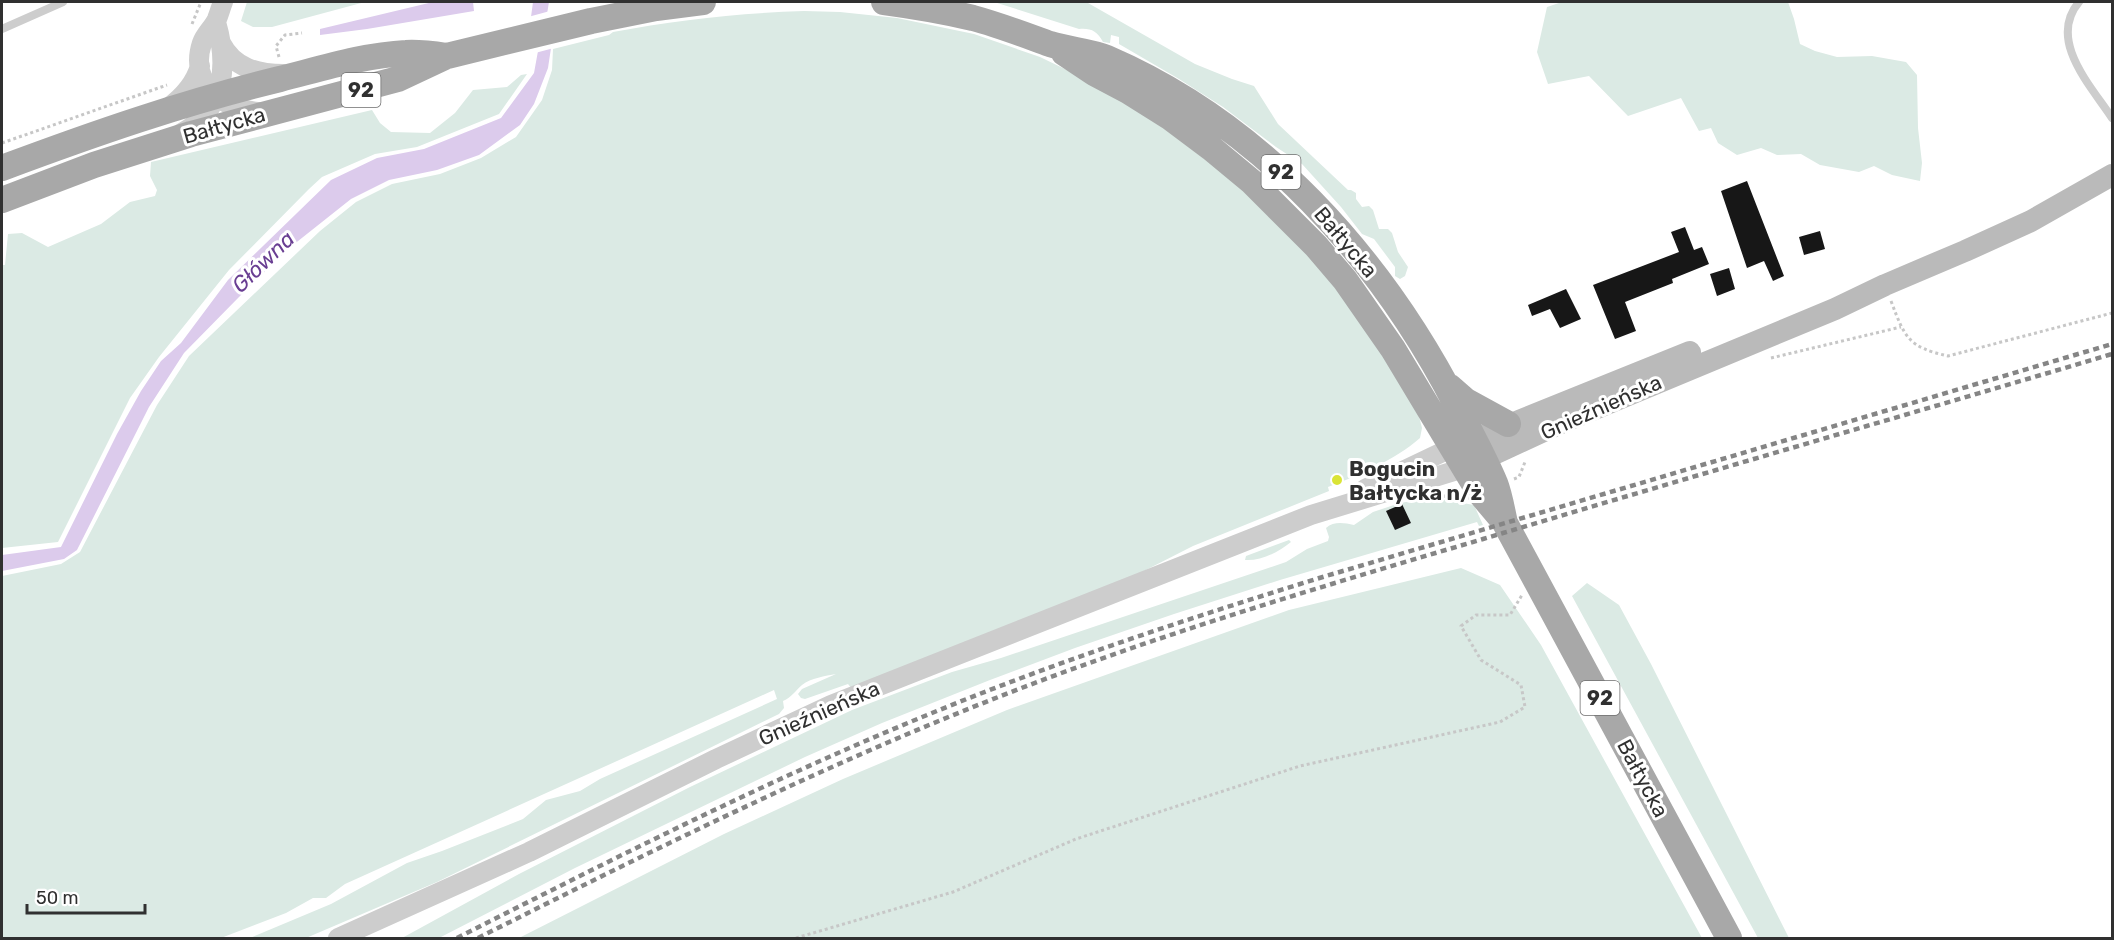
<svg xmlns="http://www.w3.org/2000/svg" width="2114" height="940" viewBox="0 0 2114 940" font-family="Rubik,sans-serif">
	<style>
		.green { fill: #dbeae4 }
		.water { fill: #dccbec }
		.pier { fill: #fff }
		.building { fill: #171717 }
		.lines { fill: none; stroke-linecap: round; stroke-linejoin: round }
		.path { stroke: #c7c7c7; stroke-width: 3; stroke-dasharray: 3 3; stroke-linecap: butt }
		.service { stroke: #cdcdcd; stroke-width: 8 }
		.tertiary { stroke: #cdcdcd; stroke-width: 20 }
		.secondary { stroke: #bababa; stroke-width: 22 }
		.primary { stroke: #a8a8a8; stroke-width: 26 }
		.rail { stroke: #858585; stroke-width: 4.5; stroke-dasharray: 6 4.5; stroke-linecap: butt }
		.poi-dot { fill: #dae436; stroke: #fff; stroke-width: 2 }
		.labels { text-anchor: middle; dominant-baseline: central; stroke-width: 6; stroke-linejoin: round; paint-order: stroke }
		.shield { fill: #fff; stroke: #6e6e6e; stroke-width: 1.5 }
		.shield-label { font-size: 20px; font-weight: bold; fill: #303030 }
		.street-label { font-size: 21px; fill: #303030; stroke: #fff }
		.poi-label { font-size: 21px; font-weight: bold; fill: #303030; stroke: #fff; text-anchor: start }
		.water-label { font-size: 22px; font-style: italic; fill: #693e92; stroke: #fff }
	</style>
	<rect width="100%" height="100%" fill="#fff"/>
	<path class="green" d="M 247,2 L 365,2 L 272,27 L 253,27 L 241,21 Z
		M 994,2 L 1088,3 L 1195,64 L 1232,79 L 1254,86 L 1278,124 L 1348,190 L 1351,190 L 1356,193 L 1356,199 L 1362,207 L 1369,206 L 1373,210 L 1379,229 L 1388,229 L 1392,233 L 1398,252 L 1408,267 L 1405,276 L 1400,279 L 1395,276 L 1395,267 L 1374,239 L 1362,234 L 1341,207 L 1302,164 L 1276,147 L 1223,107 L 1179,79 L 1119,44 L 1119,37 L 1111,35 L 1110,43 L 1103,42 C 1097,31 1091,28 1079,29 Z
		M 1562,2 L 1788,2 L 1794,19 L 1800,44 L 1815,51 L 1837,57 L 1872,56 L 1906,62 L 1917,75 L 1918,128 L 1922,163 L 1920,181 L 1892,175 L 1874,166 L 1859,172 L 1820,165 L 1801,154 L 1777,155 L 1761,148 L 1737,155 L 1718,143 L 1711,128 L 1699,131 L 1681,98 L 1628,116 L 1589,76 L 1548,84 L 1537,52 L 1547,7 Z
		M 804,11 L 840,12 L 897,18 L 974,34 L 1040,57 L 1096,84 L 1146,113 L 1259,201 L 1350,301 L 1418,412 L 1422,428 L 1420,438 C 1395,460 1359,475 1328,487 L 1329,491 L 1193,546 L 1138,574 L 852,689 L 848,684 L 805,699 L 801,698 L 798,694 L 802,689 L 836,674 C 825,676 811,678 802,685 C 795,691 792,697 783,701 L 784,708 L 779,714 L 437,882 L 306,938 L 250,938 L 331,904 L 407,863 L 442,851 L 523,819 L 546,800 L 580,791 L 600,779 L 777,699 L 774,690 L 345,884 L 326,898 L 313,898 L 286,913 L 221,938 L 2,938 L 2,576 L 61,564 L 80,552 L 157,405 L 189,356 L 320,231 L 356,202 L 392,184 L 440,174 L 481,158 L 516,137 L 542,100 L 552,70 L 553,49 L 609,35 L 613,32 C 676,20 739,13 804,11 Z
		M 527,74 L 499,114 L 417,147 L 375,154 L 322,177 L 309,189 L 229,270 L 159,357 L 130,398 L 58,542 L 2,548 L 2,265 L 5,265 L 8,234 L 22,233 L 48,247 L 101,224 L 130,202 L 155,196 L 157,190 L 150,176 L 151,162 L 372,110 L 380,123 L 391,132 L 430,133 L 455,113 L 473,90 L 507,87 L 521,75 Z
		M 1432,494 L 1440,499 L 1474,505 L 1483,525 L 1479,526 L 1477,522 L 1280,580 L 1174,614 L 1075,648 L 990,680 L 882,723 L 805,757 L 575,868 L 439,938 L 402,938 L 519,874 L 690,787 L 852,710 L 952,672 L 1001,658 L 1286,562 L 1307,549 L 1328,541 L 1329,537 L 1326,528 C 1334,521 1344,523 1354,525 L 1373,512 L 1400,503 L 1418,500 Z
		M 1289,540 L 1291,542 C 1279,552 1261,561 1245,560 L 1246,556 Z
		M 1461,568 L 1500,585 L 1541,645 L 1702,938 L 519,938 L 724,834 L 843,779 L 1007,710 L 1289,610 Z
		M 1587,583 L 1619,605 L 1651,664 L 1789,938 L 1758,938 L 1572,596 Z"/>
	<path class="water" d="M 433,2 L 473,2 L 474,11 L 367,29 L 320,35 L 320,29 Z
		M 533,2 L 549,2 L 547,14 L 551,48 L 548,68 L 534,104 L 520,125 L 479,155 L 437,170 L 389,180 L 351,199 L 288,249 L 239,297 L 184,353 L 149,407 L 77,550 L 64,559 L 2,571 L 2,555 L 61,547 L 117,434 L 141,391 L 161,361 L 181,343 L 228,280 L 331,180 L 377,158 L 424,149 L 501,118 L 534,73 L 538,51 L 531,17 Z"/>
	<path class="pier" d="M 550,11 L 554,48 L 535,53 L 528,17 Z"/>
	<path class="building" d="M 1747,181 L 1784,276 L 1773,281 L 1764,261 L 1747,268 L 1721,191 Z
		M 1685,227 L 1694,250 L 1702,247 L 1709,264 L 1672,279 L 1673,283 L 1625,302 L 1636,331 L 1615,339 L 1593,285 L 1679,252 L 1671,232 Z
		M 1820,231 L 1825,249 L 1804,255 L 1799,237 Z
		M 1729,268 L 1735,289 L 1717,296 L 1710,274 Z
		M 1566,289 L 1581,319 L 1560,328 L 1550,309 L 1532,316 L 1528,305 Z
		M 1402,504 L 1411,523 L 1395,530 L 1386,511 Z"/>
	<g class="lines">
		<path class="path" d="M 192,24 L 201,2
			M 279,57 L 276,46 L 285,35 L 302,33
			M 2,143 L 167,85
			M 1891,301 C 1905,338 1908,347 1948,356 L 2112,313
			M 1771,358 L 1901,327
			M 1514,479 L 1519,477 L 1525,462
			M 1438,493 L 1450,499 L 1460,498
			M 796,938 L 953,892 L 1076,839 L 1300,766 L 1500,722 L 1525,707 L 1521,685 L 1481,660 L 1461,626 L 1476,615 L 1510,615 L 1522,595"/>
		<path class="service" d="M 2079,2 C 2047,40 2091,86 2112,118
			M 2,29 L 63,2"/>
		<path class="tertiary" d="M 223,2 C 221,7 219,14 217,19 C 213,28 205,34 202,43 C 188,85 226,112 263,112
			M 221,43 C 234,68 257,74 284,74
			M 168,108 C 183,97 195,84 200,66
			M 180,134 C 225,110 229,67 216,22
			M 1365,489 L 1451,448
			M 338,938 L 529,852 L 716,759 L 831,705 L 1311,515 L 1464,468"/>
		<path class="secondary" d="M 1457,446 L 1690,352
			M 1468,466 L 1563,422 L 1835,309 L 1885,285 L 1965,251 L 2031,221 L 2112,175"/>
		<path class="primary" d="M 884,2 C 914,6 944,11 973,18 C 999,25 1025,35 1050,44 C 1069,50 1090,51 1107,58 C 1262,125 1381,258 1457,406 C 1470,432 1484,457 1495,483 C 1500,496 1502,510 1505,523 L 1729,938
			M 1064,53 L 1094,73 L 1128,91 L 1171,118 L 1211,148 L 1252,182 L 1316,246 L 1345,280 L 1393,349 L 1479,492 L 1500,517
			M 2,168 C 93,134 185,102 280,79 C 320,69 364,55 406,53 C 419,52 433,54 447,56
			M 2,200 L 94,165 L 191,134 L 398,79 L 447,56 L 591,21 L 656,8 L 703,2
			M 1450,387 L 1466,401 L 1508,424"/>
		<path class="rail" d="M 457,938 C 613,859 770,779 932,713 C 1061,660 1193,617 1326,576 L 2112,344
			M 478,938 C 671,841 864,745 1067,671 C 1204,621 1344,580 1483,539 C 1693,476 1903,416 2112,354"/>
	</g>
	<circle class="poi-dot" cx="1337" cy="480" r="6"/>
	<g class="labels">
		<g class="shield">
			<rect x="341.5" y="73" width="39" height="34" rx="4.5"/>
			<rect x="1261.5" y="155" width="39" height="34" rx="4.5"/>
			<rect x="1580.5" y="681" width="39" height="34" rx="4.5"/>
		</g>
		<g class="shield-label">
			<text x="361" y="90">92</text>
			<text x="1281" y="172">92</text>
			<text x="1600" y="698">92</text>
		</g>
		<g class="street-label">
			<text transform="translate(224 125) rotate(-16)">Bałtycka</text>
			<text transform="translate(1346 242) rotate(50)">Bałtycka</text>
			<text transform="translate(1601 407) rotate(-24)">Gnieźnieńska</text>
			<text transform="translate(819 713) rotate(-24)">Gnieźnieńska</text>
			<text transform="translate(1643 778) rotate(62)">Bałtycka</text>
		</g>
		<g class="poi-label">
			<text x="1349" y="468">Bogucin<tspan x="1349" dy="24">Bałtycka n/ż</tspan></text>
		</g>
		<g class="water-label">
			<text transform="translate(263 262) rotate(-44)">Główna</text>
		</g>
	</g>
	<rect width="2114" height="940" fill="none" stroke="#303030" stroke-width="6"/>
	<path d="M27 904v9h118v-9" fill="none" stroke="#303030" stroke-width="3"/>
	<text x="36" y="904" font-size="18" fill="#303030" stroke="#ffffff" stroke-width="4.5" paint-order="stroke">50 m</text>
</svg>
